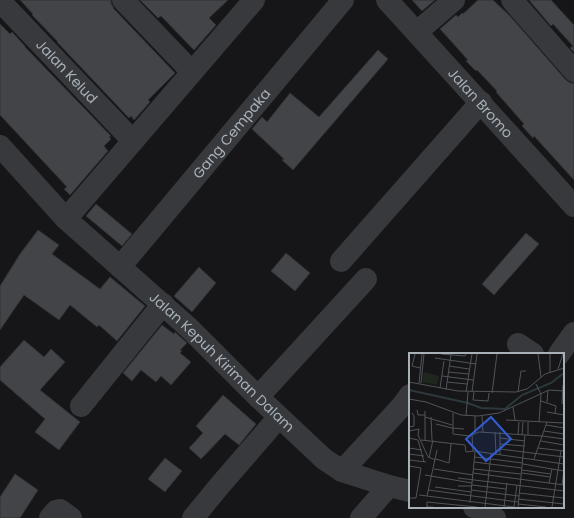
<svg xmlns="http://www.w3.org/2000/svg" width="574" height="518" viewBox="0 0 574 518" font-family="Poppins,sans-serif">
	<style>
		.building { fill: #424448; stroke: #303134 }
		.lines { fill: none; stroke-linecap: round; stroke-linejoin: round }
		.minor { stroke: #37393d; stroke-width: 22 }
		.labels { text-anchor: middle; dominant-baseline: central; stroke-width: 3.5; stroke-linejoin: round; paint-order: stroke }
		.street-label { font-size: 14px; fill: #a8b0b8; stroke: #111113 }
		.inset-river { fill: none; stroke: #2c383c; stroke-width: 2 }
		.inset-road { fill: none; stroke: #505458; stroke-width: 1 }
		.view { fill: #325dd3; fill-opacity: 0.15; stroke: #325dd3; stroke-width: 2 }
		.inset-edge { fill: none; stroke: #a8b0b8; stroke-width: 2 }
	</style>
	<rect width="100%" height="100%" fill="#161618"/>
	<path class="building" d="M 20,0 L 111,0 L 111,3 L 114,9 L 175,73 L 148,100 L 150,102 L 134,120 L 131,116 L 129,118 L 57,42 L 58,42 L 32,15 L 33,14 Z
		M 140,0 L 228,0 L 209,18 L 216,25 L 194,50 L 161,16 L 158,18 Z
		M 412,0 L 435,0 L 422,11 Z
		M 478,0 L 493,0 L 510,16 L 565,79 L 570,83 L 574,83 L 574,180 L 534,136 L 533,138 L 522,126 L 524,124 L 496,92 L 497,91 L 477,70 L 476,71 L 466,61 L 468,60 L 440,29 L 456,15 L 458,17 L 462,13 L 463,14 Z
		M 529,0 L 551,0 L 574,25 L 574,52 L 570,48 L 573,46 L 553,24 L 551,26 Z
		M 0,24 L 10,34 L 12,32 L 25,46 L 25,47 L 111,136 L 109,137 L 111,139 L 104,146 L 108,151 L 70,195 L 64,189 L 67,187 L 0,115 Z
		M 378,50 L 388,59 L 293,170 L 282,160 L 284,159 L 252,129 L 262,117 L 267,122 L 290,93 L 319,117 Z
		M 96,204 L 132,234 L 122,246 L 86,216 Z
		M 38,230 L 59,245 L 52,254 L 100,289 L 110,277 L 145,306 L 117,341 L 99,325 L 97,327 L 70,305 L 59,320 L 24,295 L 0,330 L 0,286 L 20,254 Z
		M 526,233 L 539,244 L 494,295 L 482,284 Z
		M 286,253 L 310,273 L 295,291 L 271,271 Z
		M 199,267 L 216,283 L 192,312 L 174,296 Z
		M 162,325 L 174,334 L 175,332 L 187,343 L 180,350 L 182,351 L 180,353 L 191,362 L 171,385 L 161,376 L 156,382 L 141,370 L 132,381 L 123,373 Z
		M 24,340 L 44,357 L 51,349 L 65,362 L 40,390 L 80,422 L 59,450 L 35,432 L 45,419 L 0,380 L 0,367 Z
		M 223,395 L 256,424 L 239,445 L 225,434 L 201,459 L 189,448 L 203,433 L 196,426 Z
		M 165,458 L 182,471 L 165,492 L 148,479 Z
		M 15,474 L 38,490 L 20,518 L 0,518 L 0,497 Z"/>
	<g class="lines">
		<g class="minor">
			<path d="M 123,0 L 192,72"/>
			<path id="s1" d="M 387,0 L 574,206"/>
			<path d="M 512,0 L 574,71"/>
			<path id="s2" d="M 0,1 L 133,141"/>
			<path d="M 417,32 L 454,0"/>
			<path id="s3" d="M 0,146 L 66,219 L 189,328 L 258,397 L 324,459 L 342,471 L 389,486 L 410,491"/>
			<path d="M 66,219 L 254,0"/>
			<path d="M 341,261 L 481,102"/>
			<path id="s4" d="M 120,267 L 343,0"/>
			<path d="M 518,344 L 533,354"/>
			<path d="M 559,354 L 574,333"/>
			<path d="M 258,397 L 366,279"/>
			<path d="M 81,406 L 163,304"/>
			<path d="M 342,471 L 402,406 L 410,395"/>
			<path d="M 474,507 L 482,509 L 495,518"/>
			<path d="M 50,518 L 56,511 L 60,510 L 71,518"/>
			<path d="M 193,518 L 221,484 L 279,417"/>
			<path d="M 361,518 L 389,486"/>
		</g>
	</g>
	<g class="labels">
		<g class="street-label">
			<text stroke="none"><textPath href="#s2" startOffset="97">Jalan Kelud</textPath></text>
			<text stroke="none"><textPath href="#s1" startOffset="139">Jalan Bromo</textPath></text>
			<text stroke="none"><textPath href="#s4" startOffset="174">Gang Cempaka</textPath></text>
			<text stroke="none"><textPath href="#s3" startOffset="310">Jalan Kepuh Kiriman Dalam</textPath></text>
		</g>
	</g>
	<g transform="translate(409 353)">
		<rect width="155" height="155" fill="#161618"/>
		<path d="M 15,19 L 30,23 L 28,32 L 13,29 Z" fill="#1e261e"/>
		<path class="inset-river" d="M 0,37 L 59,50 L 72,55 L 96,56 L 113,42 L 142,30 L 155,20"/>
		<path class="inset-road" d="M 6,1 L 3,13 L 11,15M 32,1 L 56,3 L 57,1M 129,1 L 132,24M 26,5 L 67,11M 40,13 L 60,16M 149,16 L 154,1M 39,19 L 60,21M 141,19 L 141,1M 33,23 L 64,27M 0,29 L 49,38 L 107,39 L 118,36 L 136,21 L 155,15M 38,29 L 58,31M 10,30 L 13,1M 12,30 L 15,1M 127,31 L 132,41 L 130,69M 31,35 L 35,8M 37,37 L 42,1M 57,39 L 63,1M 63,39 L 68,1M 65,39 L 64,47 L 79,48 L 80,40M 109,39 L 112,18 L 117,18M 83,40 L 88,1M 0,46 L 17,49 L 52,62 L 69,63 L 90,60 L 140,37 L 155,38M 132,48 L 147,53 L 146,60M 138,49 L 139,37M 153,51 L 154,32M 104,54 L 106,67M 8,57 L 9,62 L 16,62M 16,58 L 16,64 L 43,72M 138,59 L 155,62M 44,60 L 44,81 L 61,83 L 70,79 L 133,83M 57,63 L 59,39M 66,63 L 66,80M 73,63 L 74,79M 16,64 L 16,87M 22,64 L 23,87M 97,67 L 155,70M 27,71 L 43,75M 137,72 L 155,75M 0,74 L 5,73 L 5,63 L 3,60M 43,75 L 55,76M 0,78 L 10,76 L 9,82 L 19,104 L 27,107M 135,78 L 155,81M 86,79 L 87,101M 91,79 L 91,102M 63,82 L 64,98M 109,82 L 110,69M 113,82 L 114,69M 119,82 L 119,69M 133,83 L 155,86M 0,85 L 9,87 L 15,109M 91,85 L 116,88M 12,87 L 56,92 L 57,99 L 65,98 L 155,111M 132,88 L 155,92M 91,91 L 116,93M 0,95 L 13,97M 129,95 L 155,98M 91,96 L 155,104M 0,101 L 15,103M 66,104 L 114,110M 20,105 L 24,87M 27,106 L 40,110 L 42,91M 125,106 L 138,69M 0,107 L 17,109M 65,109 L 113,115M 114,111 L 143,116 L 140,130M 0,113 L 12,115 L 7,145 L 0,145M 25,116 L 64,122M 65,116 L 112,121M 143,116 L 155,118M 113,117 L 142,121M 64,120 L 155,132M 113,120 L 141,124M 16,122 L 63,130M 49,125 L 155,138M 153,131 L 155,118M 63,132 L 97,136M 49,133 L 63,133M 26,134 L 62,139M 19,137 L 109,149M 62,137 L 110,143M 110,140 L 155,145M 10,142 L 105,154M 18,143 L 28,97M 109,146 L 155,151M 61,150 L 66,99M 109,151 L 137,154M 24,154 L 18,154 L 18,149 L 68,154M 76,154 L 82,101M 95,154 L 98,130M 105,154 L 108,132M 109,154 L 116,82M 143,154 L 152,98"/>
		<path class="view" d="M 82,64 L 102,86 L 77,108 L 57,86 Z"/>
		<rect width="155" height="155" class="inset-edge"/>
	</g>
</svg>
